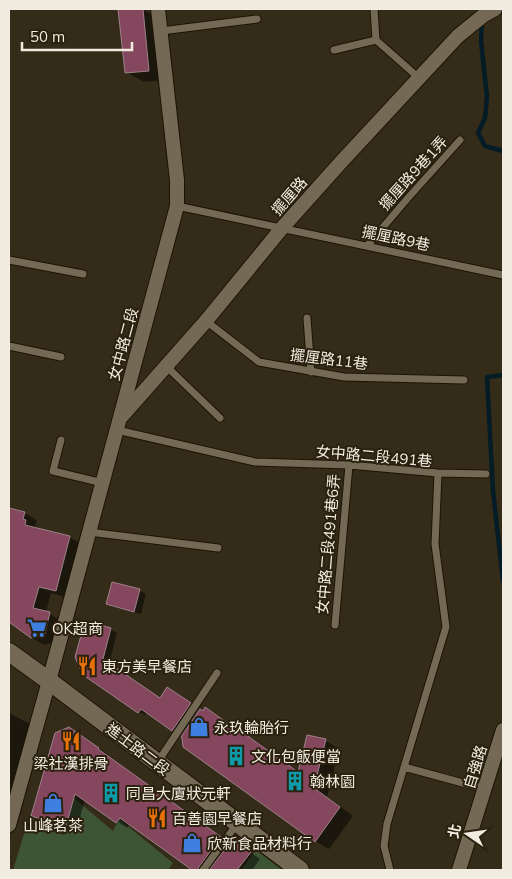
<svg xmlns="http://www.w3.org/2000/svg" width="512" height="879" viewBox="0 0 512 879" font-family="Mulish,'Noto Sans TC',sans-serif">
	<style>
		.green { fill: #3d5534 }
		.shadow { fill: #0007 }
		.lines { fill: none; stroke-linecap: round; stroke-linejoin: round }
		.stream { stroke: #031c25; stroke-width: 4.5 }
		.building { fill: #85475e; stroke: #9c828a }
		.service-casing { stroke: #1c1403; stroke-width: 9 }
		.minor-casing { stroke: #1c1403; stroke-width: 16 }
		.tertiary-casing { stroke: #1c1403; stroke-width: 20 }
		.service { stroke: #746954; stroke-width: 7 }
		.minor { stroke: #746954; stroke-width: 14 }
		.tertiary { stroke: #746954; stroke-width: 18 }
		.labels { text-anchor: middle; dominant-baseline: central; stroke-width: 4; stroke-linejoin: round; paint-order: stroke }
		.street-label { font-size: 15px; fill: #f2ece0; stroke: #2b210f }
		.poi-label { font-size: 15px; fill: #f2ece0; stroke: #2b210f; text-anchor: start }
	</style>
	<rect width="100%" height="100%" fill="#352b19"/>
	<path class="green" d="M 74,798 L 113,831 L 119,819 L 173,863 L 168,870 L 13,870 L 27,824 L 64,835 Z
		M 256,850 L 282,870 L 241,870 Z"/>
	<path class="shadow" d="M 120,9 L 142,9 L 153,15 L 166,80 L 144,82 L 126,72 Z
		M 9,509 L 24,513 L 37,520 L 35,526 L 39,528 L 38,529 L 69,537 L 82,544 L 68,598 L 51,593 L 46,612 L 62,621 L 57,641 L 44,645 L 31,637 L 9,621 Z
		M 140,591 L 146,594 L 141,614 L 114,607 L 108,604 Z
		M 110,629 L 117,633 L 109,664 L 160,699 L 174,692 L 196,707 L 179,733 L 147,712 L 145,715 L 139,712 L 84,674 Z
		M 206,709 L 259,743 L 299,772 L 308,736 L 326,741 L 339,749 L 327,797 L 353,816 L 329,849 L 315,841 L 203,712 Z
		M 9,713 L 30,724 L 9,800 Z
		M 69,728 L 80,734 L 108,755 L 107,756 L 230,844 L 229,845 L 232,847 L 236,842 L 260,859 L 252,870 L 194,870 L 130,823 L 127,828 L 85,800 L 76,831 L 42,822 L 32,816 Z"/>
	<g class="lines">
		<path class="stream" d="M 482,21 L 481,41 L 487,97 L 485,118 L 478,133 L 485,146 L 503,151
			M 503,375 L 487,377 L 493,491 L 503,581"/>
	</g>
	<path class="building" d="M 118,9 L 143,9 L 149,71 L 125,73 Z
		M 9,508 L 25,512 L 23,519 L 26,520 L 25,525 L 70,536 L 56,591 L 39,587 L 33,608 L 50,612 L 45,634 L 31,638 L 9,622 Z
		M 112,582 L 140,589 L 134,612 L 106,604 Z
		M 85,621 L 111,628 L 103,659 L 160,698 L 167,687 L 191,703 L 172,731 L 141,709 L 138,713 L 83,675 L 75,657 Z
		M 205,707 L 244,735 L 245,734 L 298,772 L 307,735 L 326,739 L 314,788 L 340,807 L 315,842 L 183,747 L 182,738 L 181,737 L 200,709 L 203,711 Z
		M 69,727 L 99,748 L 98,749 L 221,837 L 199,867 L 198,870 L 192,870 L 120,818 L 116,823 L 75,794 L 66,826 L 31,816 L 55,733 Z
		M 235,841 L 251,852 L 237,870 L 209,870 L 229,844 L 232,846 Z"/>
	<g class="lines">
		<defs>
			<path id="service" d="M 374,9 L 376,40 L 419,78
				M 161,31 L 257,19
				M 334,50 L 376,40
				M 177,206 L 503,275
				M 367,246 L 407,199 L 460,140
				M 9,260 L 83,274
				M 307,318 L 311,372
				M 206,321 L 259,362 L 344,377 L 464,380
				M 9,346 L 61,357
				M 166,366 L 220,418
				M 117,430 L 255,462 L 349,465 L 438,473 L 486,474
				M 61,440 L 53,471 L 103,483
				M 89,532 L 218,548
				M 335,625 L 349,465
				M 157,763 L 217,673
				M 404,767 L 485,789
				M 203,870 L 237,824
				M 390,870 L 384,846 L 387,824 L 446,627 L 435,544 L 438,473"/>
			<path id="minor" d="M 122,416 L 206,321 L 282,228 L 342,161 L 458,36 L 484,15 L 495,9
				M 9,825 L 49,681 L 177,206 L 177,180 L 158,9
				M 459,870 L 503,730"/>
			<path id="tertiary" d="M 9,652 L 49,681 L 300,870"/>
		</defs>
		<use href="#service" class="service-casing"/>
		<use href="#minor" class="minor-casing"/>
		<use href="#tertiary" class="tertiary-casing"/>
		<use href="#service" class="service"/>
		<use href="#minor" class="minor"/>
		<use href="#tertiary" class="tertiary"/>
	</g>
	<defs>
		<symbol id="supermarket-bare" viewBox="-9 -9 18 18"><path d="M-6-5.5h2.5l.6 2H6L4.5 2H-2.5L-4.4-4H-6ZM-1.5 3.2a1.3 1.3 0 1 0 .1 0ZM3 3.2a1.3 1.3 0 1 0 .1 0Z" fill="#3f7fe0" stroke="#2b210f" stroke-width="2.5" paint-order="stroke"/></symbol>
		<symbol id="restaurant-bare" viewBox="-9 -9 18 18"><path d="M-5-6h1v4h1v-4h1v4h1v-4h1v5L-1.5 .5V6h-2V.5L-5-1ZM5-6V6H3V1.5H1.5Q1.5-4 5-6Z" fill="#e8710a" stroke="#2b210f" stroke-width="2.5" paint-order="stroke"/></symbol>
		<symbol id="shop-bare" viewBox="-9 -9 18 18"><path d="M-5-2.5h2.3a2.7 3.5 0 0 1 5.4 0H5L5.5 6h-11ZM-1.5-2.5h3a1.5 2.3 0 0 0-3 0Z" fill="#3f7fe0" stroke="#2b210f" stroke-width="2.5" paint-order="stroke"/></symbol>
		<symbol id="building-bare" viewBox="-9 -9 18 18"><path d="M-4-6H4V6H1V3H-1V6H-4ZM-2.5-4.3h1.7v1.8h-1.7ZM.8-4.3h1.7v1.8H.8ZM-2.5-1h1.7V.8h-1.7ZM.8-1h1.7V.8H.8Z" fill="#0f9aa8" stroke="#2b210f" stroke-width="2.5" paint-order="stroke"/></symbol>
	</defs>
	<g fill-rule="evenodd">
		<use href="#supermarket-bare" x="23" y="614" width="28" height="28"/>
		<use href="#restaurant-bare" x="73" y="652" width="28" height="28"/>
		<use href="#shop-bare" x="185" y="713" width="28" height="28"/>
		<use href="#restaurant-bare" x="57" y="727" width="28" height="28"/>
		<use href="#building-bare" x="222" y="742" width="28" height="28"/>
		<use href="#building-bare" x="281" y="767" width="28" height="28"/>
		<use href="#building-bare" x="97" y="779" width="28" height="28"/>
		<use href="#shop-bare" x="39" y="789" width="28" height="28"/>
		<use href="#restaurant-bare" x="143" y="804" width="28" height="28"/>
		<use href="#shop-bare" x="178" y="829" width="28" height="28"/>
	</g>
	<g class="labels">
		<g class="street-label">
			<text transform="translate(413 173) rotate(-48)">擺厘路9巷1弄</text>
			<text transform="translate(289 196) rotate(-49)">擺厘路</text>
			<text transform="translate(396 238) rotate(12)">擺厘路9巷</text>
			<text transform="translate(123 344) rotate(-75)">女中路二段</text>
			<text transform="translate(329 359) rotate(7)">擺厘路11巷</text>
			<text transform="translate(374 456) rotate(5)">女中路二段491巷</text>
			<text transform="translate(328 544) rotate(-85)">女中路二段491巷6弄</text>
			<text transform="translate(138 749) rotate(37)">進士路二段</text>
			<text transform="translate(475 767) rotate(-73)">自強路</text>
		</g>
		<g class="poi-label">
			<text x="52" y="628">OK超商</text>
			<text x="102" y="666">東方美早餐店</text>
			<text x="214" y="727">永玖輪胎行</text>
			<text x="251" y="756">文化包飯便當</text>
			<text x="71" y="763" text-anchor="middle">梁社漢排骨</text>
			<text x="310" y="781">翰林園</text>
			<text x="126" y="793">同昌大廈狀元軒</text>
			<text x="172" y="818">百善園早餐店</text>
			<text x="53" y="825" text-anchor="middle">山峰茗茶</text>
			<text x="207" y="843">欣新食品材料行</text>
		</g>
	</g>
	<rect width="512" height="879" fill="none" stroke="#f2ece0" stroke-width="20"/>
	<g transform="translate(467 834) rotate(283)" stroke="#2b210f" stroke-width="4" paint-order="stroke">
	<path d="M0-4L9 19L0 12L-9 19Z" fill="#f2ece0"/>
	<text y="-8" font-size="14" font-weight="bold" text-anchor="middle" fill="#f2ece0">北</text>
	</g>
	<path d="M22 42v8h110v-8" fill="none" stroke="#f2ece0" stroke-width="2.5"/>
	<text x="30" y="42" font-size="15" fill="#f2ece0" stroke="#2b210f" stroke-width="4" paint-order="stroke">50 m</text>
</svg>
